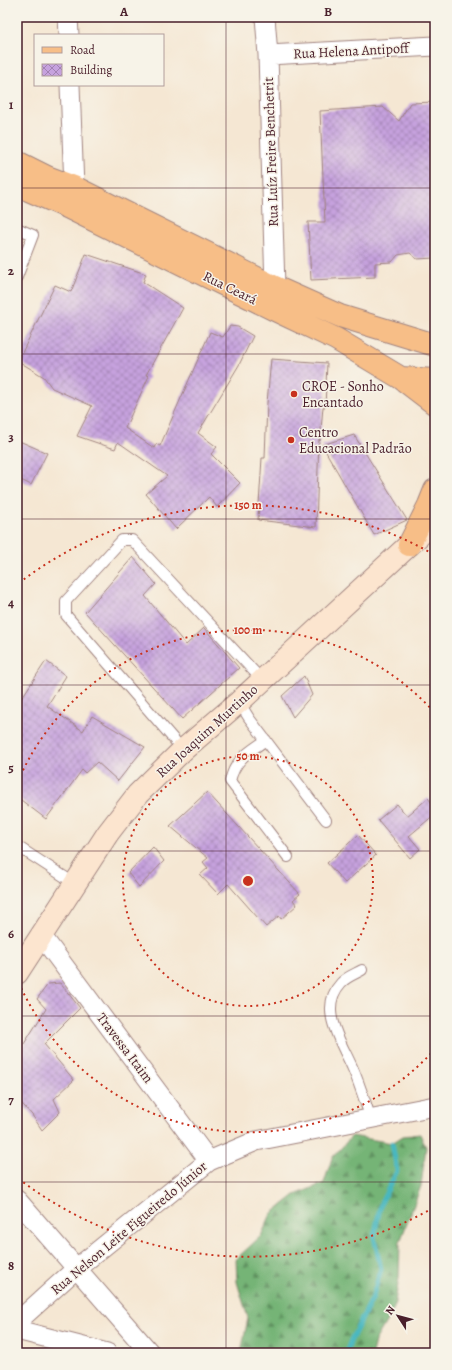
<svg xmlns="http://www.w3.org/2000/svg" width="452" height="1370" viewBox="0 0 452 1370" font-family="Alegreya,serif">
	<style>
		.forest { fill: url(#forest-firs); stroke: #5f6a50 }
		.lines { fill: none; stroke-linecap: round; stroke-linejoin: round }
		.stream { stroke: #48b7c0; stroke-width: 5 }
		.building { fill: url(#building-cross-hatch) }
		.service-casing { stroke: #a0837f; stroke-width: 12 }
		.minor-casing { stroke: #a0837f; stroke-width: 21 }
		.secondary-casing { stroke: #a0837f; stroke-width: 24 }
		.primary-casing { stroke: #a0837f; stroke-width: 24 }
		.service { stroke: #fff; stroke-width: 10 }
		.minor { stroke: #fff; stroke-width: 19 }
		.secondary { stroke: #fce5cf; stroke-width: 22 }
		.primary { stroke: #f7be87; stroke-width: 22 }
		.grid { fill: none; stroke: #4a1f2b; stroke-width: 1; stroke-opacity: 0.55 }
		.ring { fill: none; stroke: #c8321e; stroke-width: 2; stroke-dasharray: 2 4 }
		.poi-dot { fill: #c8321e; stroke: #f7f3e8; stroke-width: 1.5 }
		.labels { text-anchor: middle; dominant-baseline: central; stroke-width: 3; stroke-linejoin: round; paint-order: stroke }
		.street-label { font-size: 14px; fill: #4a1f2b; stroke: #f7f3e8 }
		.poi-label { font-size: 14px; fill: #4a1f2b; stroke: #f7f3e8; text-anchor: start }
		.centre { fill: #c8321e; stroke: #f7f3e8; stroke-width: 2 }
		.ring-label { font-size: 12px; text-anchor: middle; font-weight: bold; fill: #c8321e; stroke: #f7f3e8; stroke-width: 3; stroke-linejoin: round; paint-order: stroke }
		.neatline { fill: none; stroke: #4a1f2b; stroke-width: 1.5 }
		.grid-label { font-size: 13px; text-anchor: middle; font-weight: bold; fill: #4a1f2b }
	</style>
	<defs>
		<pattern id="forest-firs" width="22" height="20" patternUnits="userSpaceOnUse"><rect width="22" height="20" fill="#74b476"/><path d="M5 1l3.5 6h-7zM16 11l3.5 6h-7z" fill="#619261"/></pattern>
		<pattern id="building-cross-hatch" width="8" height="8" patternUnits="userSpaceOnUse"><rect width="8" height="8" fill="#c6a2de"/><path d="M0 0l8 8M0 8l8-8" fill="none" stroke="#a383b4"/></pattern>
	</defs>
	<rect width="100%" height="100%" fill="#f7f3e8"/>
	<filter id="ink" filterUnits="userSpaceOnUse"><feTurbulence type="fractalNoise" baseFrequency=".025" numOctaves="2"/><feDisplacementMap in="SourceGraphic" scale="8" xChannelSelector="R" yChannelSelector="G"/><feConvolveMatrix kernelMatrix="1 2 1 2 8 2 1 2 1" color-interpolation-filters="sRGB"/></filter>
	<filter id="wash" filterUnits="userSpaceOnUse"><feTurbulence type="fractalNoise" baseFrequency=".012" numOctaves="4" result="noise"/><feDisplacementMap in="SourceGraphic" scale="16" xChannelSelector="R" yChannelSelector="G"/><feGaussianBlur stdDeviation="0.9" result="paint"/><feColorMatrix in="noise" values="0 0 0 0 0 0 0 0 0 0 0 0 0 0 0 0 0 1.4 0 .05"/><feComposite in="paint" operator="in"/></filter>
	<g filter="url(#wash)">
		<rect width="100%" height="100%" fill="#f5e7d3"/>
		<path class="forest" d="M 420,1134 L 426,1147 L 421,1186 L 400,1242 L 399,1278 L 394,1308 L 375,1341 L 372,1353 L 241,1353 L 248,1318 L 237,1282 L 236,1259 L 261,1236 L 271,1214 L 295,1195 L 324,1183 L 332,1158 L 352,1136 L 392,1143 L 403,1136 Z"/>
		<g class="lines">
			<path class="stream" d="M 346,1353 L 351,1340 L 372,1299 L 381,1269 L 374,1237 L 381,1203 L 397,1171 L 392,1143"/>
		</g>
		<g id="blocks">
			<path class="building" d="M 435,102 L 435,258 L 417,259 L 410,253 L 398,255 L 392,262 L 375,263 L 375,277 L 311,280 L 308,222 L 325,222 L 320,111 L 383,107 L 399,121 L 410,103 Z
				M 86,254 L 146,274 L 143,282 L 183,308 L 146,375 L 149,376 L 125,428 L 154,448 L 156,444 L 160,446 L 210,332 L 223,337 L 230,326 L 238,327 L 253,336 L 239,365 L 198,433 L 217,447 L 211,454 L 240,483 L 217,507 L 209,497 L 176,529 L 146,494 L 167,476 L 118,442 L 115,449 L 77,436 L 92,406 L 52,388 L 44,377 L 18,361 L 55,285 L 71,292 Z
				M 271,359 L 327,363 L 325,407 L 323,407 L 320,441 L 319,439 L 316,527 L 258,520 L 262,458 L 265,458 L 267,403 Z
				M 354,435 L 407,520 L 374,535 L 322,445 Z
				M 17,440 L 47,453 L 31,485 L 17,478 Z
				M 133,557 L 156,584 L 145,596 L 186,645 L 204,628 L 239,668 L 182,719 L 85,612 Z
				M 46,661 L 66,676 L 47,706 L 83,731 L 92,716 L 145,747 L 118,781 L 97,762 L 85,773 L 82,770 L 46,819 L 17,797 L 17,705 Z
				M 304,676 L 312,695 L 293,717 L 282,696 Z
				M 207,792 L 300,894 L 293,900 L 297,905 L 281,919 L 279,916 L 266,927 L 228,884 L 218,894 L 200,875 L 208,868 L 203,862 L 208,858 L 170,826 Z
				M 428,798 L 435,807 L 435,814 L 409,836 L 420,849 L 410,858 L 378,820 L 397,804 L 407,816 Z
				M 358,835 L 376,855 L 345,883 L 327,863 Z
				M 153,847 L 164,861 L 139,887 L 128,873 Z
				M 60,983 L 80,1008 L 44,1044 L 74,1080 L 54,1099 L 60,1112 L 42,1130 L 32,1115 L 17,1098 L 17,1055 L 46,1009 L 37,999 L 48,984 Z"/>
		</g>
	</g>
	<g filter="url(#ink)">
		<use href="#blocks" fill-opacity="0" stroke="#a0837f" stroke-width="1"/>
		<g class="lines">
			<defs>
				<path id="service" d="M 17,228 L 33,235 L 17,277
					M 239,702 L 249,718 L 326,820
					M 266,740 C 249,752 235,759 230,781 L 288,857
					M 183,750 L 66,615 L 66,601 L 122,540 L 132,540 L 262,680
					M 17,846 L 74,883
					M 362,970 C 355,974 346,977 341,983 C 317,1009 342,1043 353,1069 C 360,1085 365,1102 371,1119"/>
				<path id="minor" d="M 68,17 L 69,35
					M 265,17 L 268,55 L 275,287
					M 268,55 L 435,46
					M 69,201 L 74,187 L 70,85
					M 41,935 L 209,1161
					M 17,1200 L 150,1353
					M 17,1322 L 77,1268 L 209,1161 L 256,1141 L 435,1106
					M 17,1330 L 107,1353"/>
				<path id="secondary" d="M 17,973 L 108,833 L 138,794 L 183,750 L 239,702 L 435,521"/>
				<path id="primary" d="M 17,162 L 47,177 L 74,187 L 275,287 L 340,316 L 435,345
					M 17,185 L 67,207 L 277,311 L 336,339 L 401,378 L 435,404
					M 401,378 L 435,380
					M 409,545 L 429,505 L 435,490"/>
			</defs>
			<use href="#service" class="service-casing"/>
			<use href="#minor" class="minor-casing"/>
			<use href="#secondary" class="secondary-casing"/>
			<use href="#primary" class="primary-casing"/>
			<use href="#service" class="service"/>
			<use href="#minor" class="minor"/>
			<use href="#secondary" class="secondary"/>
			<use href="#primary" class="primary"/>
		</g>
	</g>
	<path class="grid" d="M 226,17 L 226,1353M 17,188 L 435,188M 17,354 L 435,354M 17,519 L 435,519M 17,685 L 435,685M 17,851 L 435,851M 17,1016 L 435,1016M 17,1182 L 435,1182"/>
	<g class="ring">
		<circle cx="248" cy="881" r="125"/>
		<path d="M435 1049A251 251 0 0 1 18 981M18 781A251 251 0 0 1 435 713"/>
		<path d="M433 1208A376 376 0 0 1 19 1179M19 583A376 376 0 0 1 433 554"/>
	</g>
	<g class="poi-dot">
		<circle cx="294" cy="394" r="4"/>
		<circle cx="291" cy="440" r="4"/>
	</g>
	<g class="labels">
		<g class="street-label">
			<text transform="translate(351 51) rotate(-3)">Rua Helena Antipoff</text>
			<text transform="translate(271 152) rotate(-92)">Rua Luíz Freire Benchetrit</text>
			<text transform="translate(230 288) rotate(26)">Rua Ceará</text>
			<text transform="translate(207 731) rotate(-42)">Rua Joaquim Murtinho</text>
			<text transform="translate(125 1048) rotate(53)">Travessa Itaim</text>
			<text transform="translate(129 1228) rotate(-40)">Rua Nelson Leite Figueiredo Júnior</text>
		</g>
		<g class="poi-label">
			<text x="302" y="386">CROE - Sonho<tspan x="302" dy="16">Encantado</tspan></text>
			<text x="299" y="432">Centro<tspan x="299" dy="16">Educacional Padrão</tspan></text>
		</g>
	</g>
	<circle cx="248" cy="881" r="6" class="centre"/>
	<g class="ring-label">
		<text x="248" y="509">150 m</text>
		<text x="248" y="634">100 m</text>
		<text x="248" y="760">50 m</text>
	</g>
	<rect width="452" height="1370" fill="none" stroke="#f7f3e8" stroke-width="44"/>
	<rect x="34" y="34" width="130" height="52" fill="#f7f3e8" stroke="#b29e9c"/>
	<rect x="42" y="47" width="20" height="6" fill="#f7be87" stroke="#b29e9c"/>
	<text x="70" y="54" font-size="12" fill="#4a1f2b">Road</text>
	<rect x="42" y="64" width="20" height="12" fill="url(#building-cross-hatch)" stroke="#b29e9c"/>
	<text x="70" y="74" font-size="12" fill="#4a1f2b">Building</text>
	<g transform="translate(398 1316) rotate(306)" stroke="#f7f3e8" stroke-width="3" paint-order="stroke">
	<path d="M0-3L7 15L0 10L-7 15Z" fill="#4a1f2b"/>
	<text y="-6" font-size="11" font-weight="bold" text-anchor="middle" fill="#4a1f2b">N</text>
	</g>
	<rect x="22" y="22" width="408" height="1326" class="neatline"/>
	<g class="grid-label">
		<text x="124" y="16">A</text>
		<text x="328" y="16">B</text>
		<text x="11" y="109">1</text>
		<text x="11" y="275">2</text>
		<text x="11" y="441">3</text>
		<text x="11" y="607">4</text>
		<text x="11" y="772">5</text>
		<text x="11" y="938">6</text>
		<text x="11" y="1104">7</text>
		<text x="11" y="1270">8</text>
	</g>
</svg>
